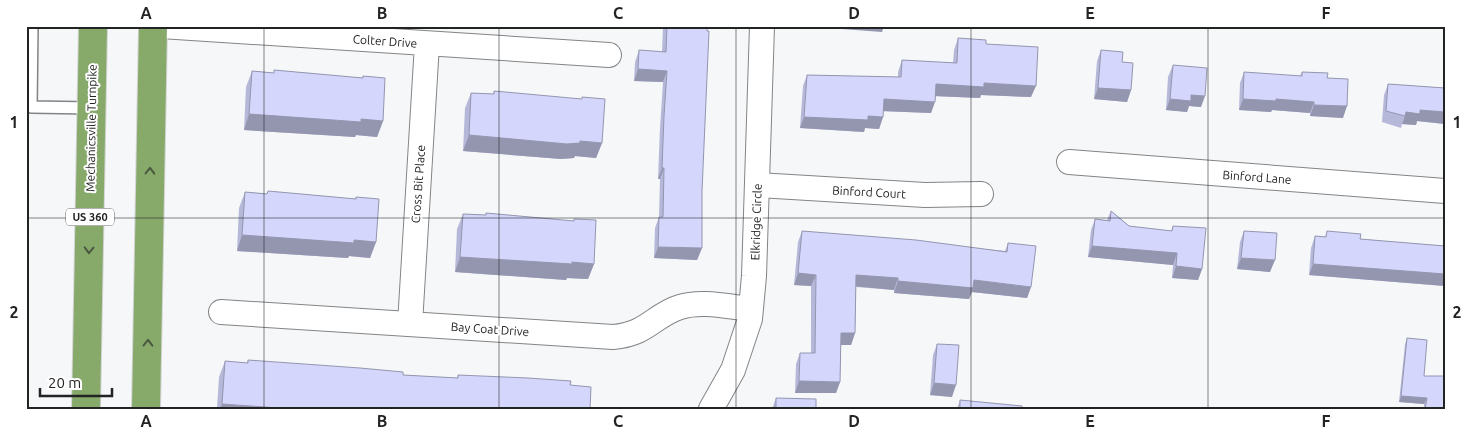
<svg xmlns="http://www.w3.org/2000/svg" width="1471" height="435" viewBox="0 0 1471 435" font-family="Ubuntu,sans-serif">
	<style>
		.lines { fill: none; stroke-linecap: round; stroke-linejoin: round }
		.lane-casing { stroke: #828486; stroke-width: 14 }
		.street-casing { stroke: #828486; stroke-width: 26 }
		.highway-casing { stroke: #d3d3d3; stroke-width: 30 }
		.lane { stroke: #fff; stroke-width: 11 }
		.street { stroke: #fff; stroke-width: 24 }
		.highway { stroke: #87aa6b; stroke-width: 28 }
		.wall { fill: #b6b8d9 }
		.shaded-wall { fill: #9496b0 }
		.building { fill: #d4d6fc; stroke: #9496b0 }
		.oneway { stroke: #4a5940 }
		.grid { fill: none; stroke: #222323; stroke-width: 1; stroke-opacity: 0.55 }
		.labels { text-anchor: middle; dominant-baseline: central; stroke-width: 4; stroke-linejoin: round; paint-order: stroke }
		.shield { fill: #fff; stroke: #646565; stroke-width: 1 }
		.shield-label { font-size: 11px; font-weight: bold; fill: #222323 }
		.street-label { font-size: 12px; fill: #222323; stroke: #fff }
		.neatline { fill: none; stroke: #222323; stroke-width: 2 }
		.grid-label { font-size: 16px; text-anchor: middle; font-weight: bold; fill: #222323 }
	</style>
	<rect width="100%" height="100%" fill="#f5f7f9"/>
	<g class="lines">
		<defs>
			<path id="lane" d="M 32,26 L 31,107 L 92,108"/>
			<path id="street" d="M 161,26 L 609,55
				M 1069,162 L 1445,191
				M 757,185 L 925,195 L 981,194
				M 221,312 L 613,337 C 648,334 654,315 680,307 C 702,300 729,307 751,309
				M 410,324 L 427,44
				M 711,409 L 733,370 L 750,319 L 754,276 L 762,26"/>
			<path id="highway" d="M 86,409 L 93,26
				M 146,409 L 153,26"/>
		</defs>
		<use href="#lane" class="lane-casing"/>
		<use href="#street" class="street-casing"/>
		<use href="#highway" class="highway-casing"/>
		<use href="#lane" class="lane"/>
		<use href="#street" class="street"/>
		<use href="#highway" class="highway"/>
	</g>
	<path class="wall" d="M 663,26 L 707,26 L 702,191 L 702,248 L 697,260 L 654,258 L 655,228 L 659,217 L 660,179 L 658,179 L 660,128 L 663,82 L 634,81 L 635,62 L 639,50 L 662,52 Z
		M 958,38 L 986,44 L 1031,97 L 981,95 L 980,98 L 936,96 L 931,113 L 883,111 L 883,117 L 879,129 L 865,128 L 864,132 L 800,128 L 803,86 L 807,75 L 898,77 L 898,72 L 902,60 L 953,63 L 954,50 Z
		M 1101,50 L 1122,62 L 1131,90 L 1127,102 L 1094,99 L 1097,61 Z
		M 1173,65 L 1201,107 L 1189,106 L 1187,112 L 1166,110 L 1168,77 Z
		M 274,70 L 362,78 L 363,76 L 383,121 L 377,137 L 356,135 L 355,137 L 244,130 L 246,87 L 252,71 L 274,73 Z
		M 1244,72 L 1300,76 L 1302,72 L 1327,78 L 1343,118 L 1310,116 L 1310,113 L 1272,110 L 1271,112 L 1239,110 L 1240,83 Z
		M 1388,84 L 1444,88 L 1445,86 L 1445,124 L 1417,121 L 1416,125 L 1402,124 L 1401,128 L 1382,122 L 1384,95 Z
		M 494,91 L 602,143 L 596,158 L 575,156 L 574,158 L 561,159 L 463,151 L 465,108 L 471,93 L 493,94 Z
		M 268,191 L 355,199 L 356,197 L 376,242 L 370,258 L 349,256 L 348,258 L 237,251 L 239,208 L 245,192 L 267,194 Z
		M 1111,211 L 1129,226 L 1171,231 L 1173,226 L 1202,269 L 1198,280 L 1172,278 L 1173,265 L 1088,257 L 1091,230 L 1095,219 L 1107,220 Z
		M 486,213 L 573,221 L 574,219 L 594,264 L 588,279 L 567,278 L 566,280 L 455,272 L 457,229 L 463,214 L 485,215 Z
		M 802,231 L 1005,251 L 1008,243 L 1031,287 L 1027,298 L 972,292 L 969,299 L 894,293 L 894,290 L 856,287 L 855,333 L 851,345 L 841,345 L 840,382 L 836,393 L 795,393 L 796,364 L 800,353 L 811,353 L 811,286 L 794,285 L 798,242 Z
		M 1244,231 L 1270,272 L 1237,269 L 1240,242 Z
		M 1327,231 L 1360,239 L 1445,246 L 1445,286 L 1309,275 L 1311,248 L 1315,236 L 1325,237 Z
		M 1407,338 L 1424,376 L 1445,409 L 1424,409 L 1424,404 L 1399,402 L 1405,344 Z
		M 937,344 L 952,397 L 930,395 L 933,355 Z
		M 248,360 L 403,375 L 457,378 L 458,375 L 570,385 L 590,409 L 217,409 L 219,377 L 225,361 L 247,363 Z
		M 776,398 L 816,409 L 772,409 Z
		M 960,400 L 1022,409 L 957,409 Z"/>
	<path class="shaded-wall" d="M 802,26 L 884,26 L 882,32 Z
		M 638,69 L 667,71 L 663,82 L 634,81 Z
		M 984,83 L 1036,86 L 1031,97 L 981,95 L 980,98 L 932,96 L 936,84 Z
		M 1098,88 L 1131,90 L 1127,102 L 1094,99 Z
		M 1191,95 L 1205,96 L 1201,107 L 1189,106 L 1187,112 L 1166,110 L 1170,99 Z
		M 884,99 L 935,102 L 931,113 L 880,111 Z
		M 1243,99 L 1276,99 L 1314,102 L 1310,113 L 1272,110 L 1271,112 L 1239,110 Z
		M 1314,105 L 1347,106 L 1343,118 L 1310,116 Z
		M 1420,110 L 1445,112 L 1445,124 L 1417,121 L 1416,125 L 1402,124 L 1405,116 L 1406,112 Z
		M 249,114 L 361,119 L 383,121 L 377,137 L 356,135 L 355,137 L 244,130 Z
		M 868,116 L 883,117 L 879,129 L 865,128 L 864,132 L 800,128 L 804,117 Z
		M 469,135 L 580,141 L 602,143 L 596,158 L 575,156 L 574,158 L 561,159 L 463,151 Z
		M 662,168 L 664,168 L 660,179 L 658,179 Z
		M 242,235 L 354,240 L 376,242 L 370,258 L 349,256 L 348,258 L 237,251 Z
		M 1092,246 L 1177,253 L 1173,265 L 1088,257 Z
		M 658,247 L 702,248 L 697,260 L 654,258 Z
		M 460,257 L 572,262 L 594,264 L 588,279 L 567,278 L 566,280 L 455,272 Z
		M 1241,258 L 1275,260 L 1270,272 L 1237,269 Z
		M 1313,264 L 1445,274 L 1445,286 L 1309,275 Z
		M 1176,266 L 1202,269 L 1198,280 L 1172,278 Z
		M 798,273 L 816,275 L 811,286 L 794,285 Z
		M 856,275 L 898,278 L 894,290 L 852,286 Z
		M 974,280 L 1031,287 L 1027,298 L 972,292 L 969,299 L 894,293 L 898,281 Z
		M 841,333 L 855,333 L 851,345 L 837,345 Z
		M 799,381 L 840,382 L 836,393 L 795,393 Z
		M 934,383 L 956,385 L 952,397 L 930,395 Z
		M 1401,396 L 1427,398 L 1424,404 L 1399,402 Z
		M 222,404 L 293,409 L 220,409 Z"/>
	<path class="building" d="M 667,26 L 707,26 L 707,31 L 709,31 L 702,191 L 702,248 L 658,247 L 659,217 L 663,217 L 664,168 L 662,168 L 664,116 L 667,71 L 638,69 L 639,50 L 666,52 Z
		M 958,38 L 986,40 L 986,44 L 1038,47 L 1036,86 L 984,83 L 984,87 L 936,84 L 935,102 L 884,99 L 883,117 L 868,116 L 868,120 L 804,117 L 807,75 L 901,77 L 902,60 L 957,63 Z
		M 1101,50 L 1123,52 L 1122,62 L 1133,63 L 1131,90 L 1098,88 Z
		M 1173,65 L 1207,68 L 1205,96 L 1191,95 L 1191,101 L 1170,99 Z
		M 274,70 L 363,78 L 363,76 L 385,78 L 383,121 L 361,119 L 361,122 L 249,114 L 252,71 L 274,73 Z
		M 1244,72 L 1302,76 L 1302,72 L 1328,73 L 1327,78 L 1348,79 L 1347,106 L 1314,105 L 1314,102 L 1276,99 L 1276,101 L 1243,99 Z
		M 1388,84 L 1445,88 L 1445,112 L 1420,110 L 1420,114 L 1406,112 L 1405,116 L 1386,111 Z
		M 494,91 L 582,99 L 582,97 L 605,99 L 602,143 L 580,141 L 580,143 L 567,144 L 469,135 L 471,93 L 494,94 Z
		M 268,191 L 356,199 L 356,197 L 379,199 L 376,242 L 354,240 L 354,243 L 242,235 L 245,192 L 267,194 Z
		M 1111,211 L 1129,226 L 1172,231 L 1173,226 L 1206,228 L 1202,269 L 1176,266 L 1177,253 L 1092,246 L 1095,219 L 1110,221 Z
		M 486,213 L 574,221 L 574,219 L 596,220 L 594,264 L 572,262 L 572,264 L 460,257 L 463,214 L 486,215 Z
		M 802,231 L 916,240 L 1007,252 L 1008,243 L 1036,246 L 1031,287 L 974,280 L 973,288 L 898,281 L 898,278 L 856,275 L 855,333 L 841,333 L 840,382 L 799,381 L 800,353 L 815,353 L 816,275 L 798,273 Z
		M 1244,231 L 1277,233 L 1275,260 L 1241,258 Z
		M 1327,231 L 1361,234 L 1360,239 L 1445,246 L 1445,274 L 1313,264 L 1315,236 L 1326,237 Z
		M 1407,338 L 1427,340 L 1424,376 L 1445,376 L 1445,409 L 1425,409 L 1427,398 L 1401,396 Z
		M 937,344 L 959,345 L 956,385 L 934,383 Z
		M 248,360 L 360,368 L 403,372 L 403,375 L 458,378 L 458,375 L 528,378 L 571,381 L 570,385 L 591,387 L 590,409 L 293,409 L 222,404 L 225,361 L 248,363 Z
		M 776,398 L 816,399 L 816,409 L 776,409 Z
		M 960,400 L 1022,406 L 1022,409 L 960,409 Z"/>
	<defs><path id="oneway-chevron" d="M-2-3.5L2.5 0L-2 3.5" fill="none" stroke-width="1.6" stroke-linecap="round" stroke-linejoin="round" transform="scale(1.25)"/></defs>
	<g class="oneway">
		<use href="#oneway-chevron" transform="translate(150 171) rotate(-89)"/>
		<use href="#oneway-chevron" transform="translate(89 250) rotate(91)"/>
		<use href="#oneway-chevron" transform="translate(148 343) rotate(-89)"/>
	</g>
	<path class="grid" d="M 264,26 L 264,409M 499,26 L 499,409M 736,26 L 736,409M 971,26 L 971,409M 1208,26 L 1208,409M 26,218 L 1445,218"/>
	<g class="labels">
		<rect class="shield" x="66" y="208.5" width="48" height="17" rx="4"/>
		<g class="shield-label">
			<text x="90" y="217">US 360</text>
		</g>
		<g class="street-label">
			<text transform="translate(385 41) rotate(4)">Colter Drive</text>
			<text transform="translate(91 128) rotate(-89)">Mechanicsville Turnpike</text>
			<text transform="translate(1257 177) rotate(4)">Binford Lane</text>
			<text transform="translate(418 184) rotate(-86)">Cross Bit Place</text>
			<text transform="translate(869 192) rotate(3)">Binford Court</text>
			<text transform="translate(756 222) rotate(-88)">Elkridge Circle</text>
			<text transform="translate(490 329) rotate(4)">Bay Coat Drive</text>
		</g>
	</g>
	<rect width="1471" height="435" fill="none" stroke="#ffffff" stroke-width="55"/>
	<path d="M40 388v8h72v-8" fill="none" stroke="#222323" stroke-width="2.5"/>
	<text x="48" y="388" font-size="15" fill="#222323" stroke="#ffffff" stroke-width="4" paint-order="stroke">20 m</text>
	<rect x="28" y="28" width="1416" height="380" class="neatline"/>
	<g class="grid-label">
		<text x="146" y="19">A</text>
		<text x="382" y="19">B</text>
		<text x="618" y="19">C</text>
		<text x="854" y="19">D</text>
		<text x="1090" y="19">E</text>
		<text x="1326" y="19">F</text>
		<text x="14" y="128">1</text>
		<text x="1457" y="128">1</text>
		<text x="14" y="318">2</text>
		<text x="1457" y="318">2</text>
		<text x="146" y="427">A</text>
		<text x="382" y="427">B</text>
		<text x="618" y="427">C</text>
		<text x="854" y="427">D</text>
		<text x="1090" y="427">E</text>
		<text x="1326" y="427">F</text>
	</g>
</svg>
